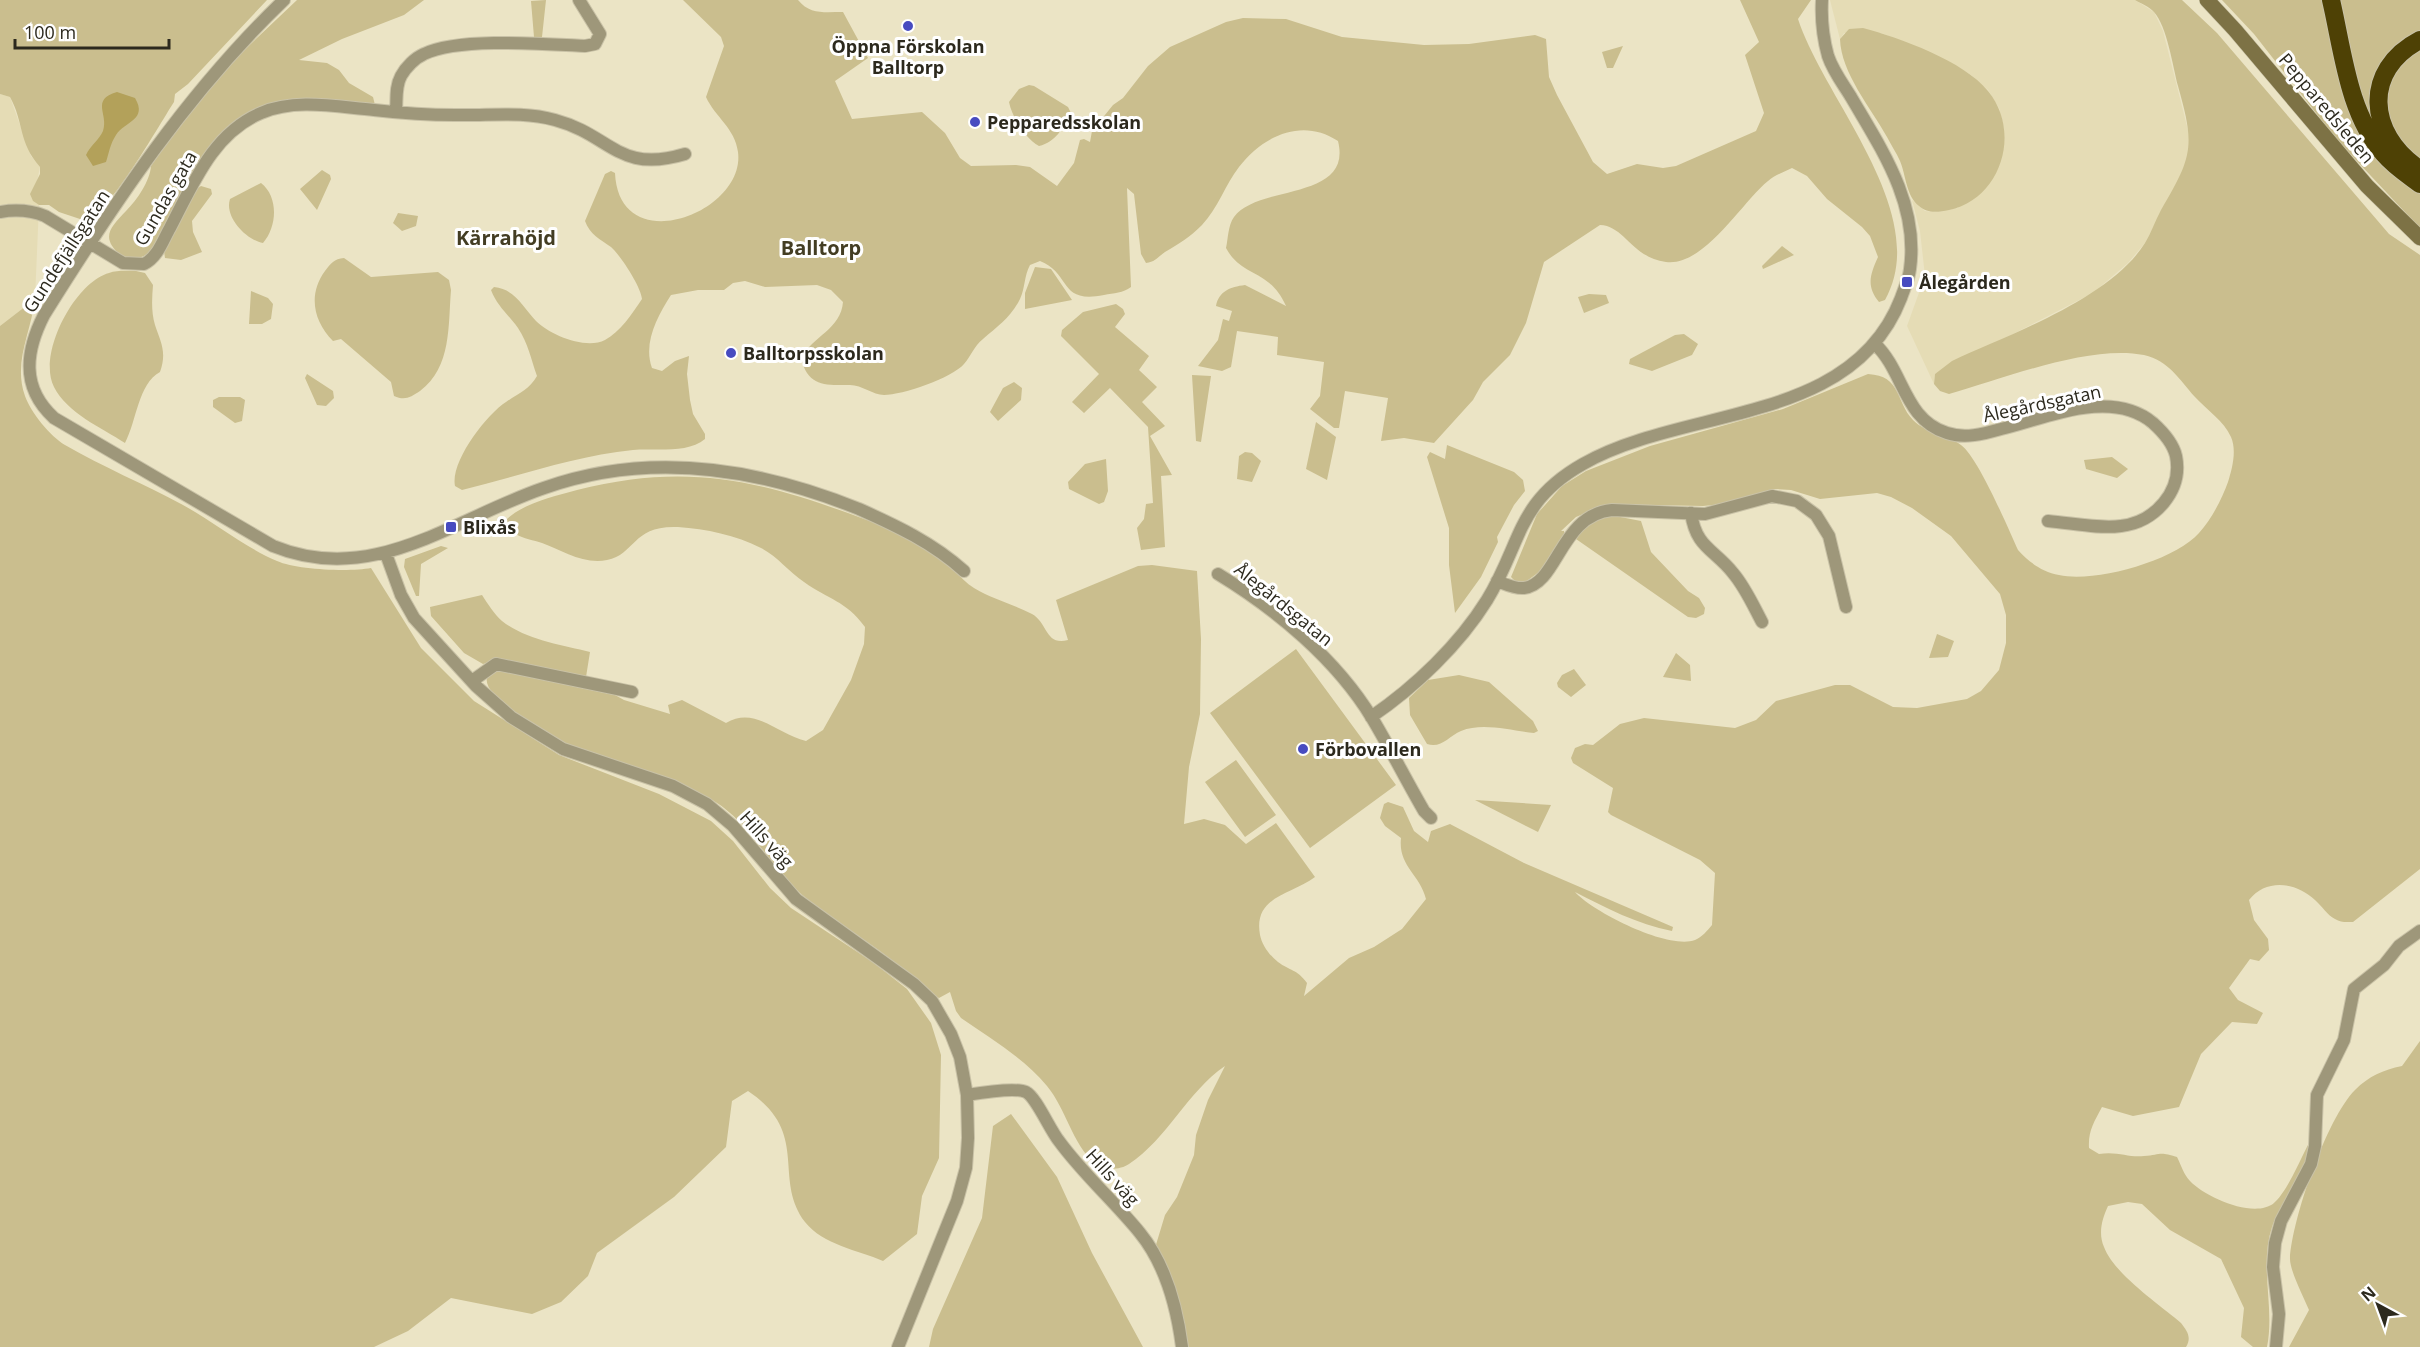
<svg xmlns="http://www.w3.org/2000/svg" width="2420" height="1347" viewBox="0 0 2420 1347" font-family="'Open Sans',sans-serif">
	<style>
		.built { fill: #e5dcb5 }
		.green { fill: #cabe8e }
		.water { fill: #b3a15a }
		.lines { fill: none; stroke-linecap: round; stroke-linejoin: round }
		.street-casing { stroke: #c9c2a7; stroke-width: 14 }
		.secondary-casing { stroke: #c9c2a7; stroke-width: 16 }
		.highway-casing { stroke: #c9c2a7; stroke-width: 20 }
		.street { stroke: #9e977a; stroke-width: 12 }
		.secondary { stroke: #7d7245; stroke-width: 15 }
		.highway { stroke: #4e4105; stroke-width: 18 }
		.poi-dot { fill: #474bc0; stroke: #fff; stroke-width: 2 }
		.labels { text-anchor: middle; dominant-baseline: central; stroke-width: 6; stroke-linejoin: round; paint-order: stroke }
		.poi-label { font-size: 18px; font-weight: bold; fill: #2c291d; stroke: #fff; text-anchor: start }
		.street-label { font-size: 18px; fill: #2c291d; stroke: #fff }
		.neighbourhood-label { font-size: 20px; font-weight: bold; fill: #433d23; stroke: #fff }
	</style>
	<rect width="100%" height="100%" fill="#ebe4c5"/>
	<path class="built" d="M 1830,0 L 2135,0 L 2154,12 L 2163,31 L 2190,138 L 2188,157 L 2177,183 L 2145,243 L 2128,263 L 2093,293 L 1935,374 L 1934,384 L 1907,326 L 1925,276 L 1920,231 L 1912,200 L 1925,211 L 1935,212 L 1958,208 L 2004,128 L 1999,108 L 1988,90 L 1971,75 L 1948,61 L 1881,33 L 1844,33 L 1840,39 Z
		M 0,94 L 10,97 L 31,156 L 40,167 L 33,201 L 39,205 L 35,299 L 0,326 Z"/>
	<path class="green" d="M 0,0 L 267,0 L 188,84 L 175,94 L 174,102 C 156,130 112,209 86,221 L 59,212 L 49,205 L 39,205 L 33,201 L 30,194 L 40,174 L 40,167 C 18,142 24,122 10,97 L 0,94 Z
		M 297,0 L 424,0 L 404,15 L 342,39 L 299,60 L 327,63 L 339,70 L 349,83 L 373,97 L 375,105 L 307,99 L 279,102 L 225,130 L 212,143 L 151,250 C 142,260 135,259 123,257 C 99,238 110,228 126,211 C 137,200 150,181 151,166 L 193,106 L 239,55 Z
		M 546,0 L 542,37 L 534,37 L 531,1 Z
		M 683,0 L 798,0 C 810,15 825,12 843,12 L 868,58 L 835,81 L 852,119 L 922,112 L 945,133 L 960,158 L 971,166 L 1016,165 L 1030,167 L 1057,186 L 1074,163 L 1080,140 L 1084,139 L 1090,142 L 1092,131 L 1113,105 L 1123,98 L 1148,66 L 1170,47 L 1226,22 L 1243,18 L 1286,19 L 1342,37 L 1424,45 L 1469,44 L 1535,35 L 1546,39 L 1549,77 L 1557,95 L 1593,162 L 1607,174 L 1637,164 L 1663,168 L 1676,166 L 1756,131 L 1764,113 L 1745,55 L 1759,42 L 1740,0 L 1811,0 L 1798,19 C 1825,101 1933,214 1885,300 L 1879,302 C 1866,286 1870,275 1878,257 L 1870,236 L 1862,227 L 1827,199 L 1807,176 L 1792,168 C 1784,172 1775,175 1768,181 C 1742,202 1704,267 1666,262 C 1631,257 1625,226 1600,225 L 1544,262 L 1526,323 L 1510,355 L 1483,382 L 1473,400 L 1434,443 L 1404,438 L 1381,441 L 1388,398 L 1345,391 L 1339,428 L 1334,428 L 1310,409 L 1320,396 L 1324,362 L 1277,355 L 1278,337 L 1237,331 L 1231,367 L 1222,371 L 1198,366 L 1218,340 L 1223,319 L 1229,321 L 1232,311 L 1216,306 C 1219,291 1230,287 1245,285 L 1286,306 C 1269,268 1242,278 1226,248 C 1228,239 1228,225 1234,217 C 1258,184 1353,201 1338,141 C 1302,117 1263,136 1239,167 C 1225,185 1218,208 1202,225 C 1190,237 1179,244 1165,252 C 1158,257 1155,262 1146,263 L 1141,254 L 1134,194 L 1127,188 L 1131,287 C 1123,293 1114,293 1104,295 C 1058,304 1072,274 1040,261 L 1030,265 C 1024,276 1025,289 1020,299 C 1011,317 998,326 983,339 C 974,346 971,356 964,364 C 952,378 902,395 884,395 C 873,395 862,385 850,385 C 825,385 808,387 801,358 C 813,336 841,329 843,302 L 831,290 L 817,285 L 765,287 L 745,281 L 733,283 L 724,290 L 698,290 L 671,295 C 657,317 643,343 652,368 L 662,371 L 675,361 L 689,356 L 687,374 L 690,400 L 693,414 L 705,434 L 705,439 C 687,454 655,448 633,450 C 574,456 519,476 462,490 L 455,486 C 450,462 486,415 506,402 C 519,393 529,390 537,376 C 531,359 528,343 518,328 C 508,314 497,306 491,290 L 494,287 C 515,289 523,307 536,321 C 550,335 586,350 605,340 C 620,332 632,314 642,299 C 641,287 621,256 611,247 C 600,239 590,235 585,221 L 605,174 L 611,171 L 615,173 C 619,261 746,213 738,152 C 735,128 715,117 706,97 L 724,46 L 721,37 Z
		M 2135,0 L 2182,0 L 2217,33 L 2389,234 L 2420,255 L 2420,869 L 2353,922 C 2347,922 2341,923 2335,919 C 2327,915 2322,906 2315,900 C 2296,882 2266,878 2249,900 L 2254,920 L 2268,939 L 2269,950 L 2259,961 L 2250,959 L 2229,988 L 2238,1000 L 2263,1013 L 2257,1024 L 2232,1022 L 2201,1054 L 2179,1107 L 2133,1116 L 2102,1107 C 2094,1122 2088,1131 2089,1148 L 2099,1154 C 2118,1151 2129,1158 2144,1156 C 2160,1155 2159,1151 2177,1157 C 2181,1165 2184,1175 2190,1181 C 2206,1198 2255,1219 2274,1203 C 2287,1192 2301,1158 2309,1143 C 2314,1164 2279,1205 2272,1227 C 2259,1266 2275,1307 2267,1347 L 2253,1347 L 2241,1337 L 2244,1308 L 2221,1259 L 2170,1230 L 2142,1204 L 2128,1202 L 2108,1206 C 2102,1219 2098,1233 2104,1247 C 2114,1274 2159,1304 2181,1323 C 2187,1331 2192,1337 2186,1347 L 1185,1347 L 1155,1248 L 1165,1215 L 1177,1197 L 1194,1155 L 1196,1135 L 1208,1100 L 1225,1066 C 1187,1092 1168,1138 1129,1164 C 1121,1170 1102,1171 1095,1164 C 1072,1143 1066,1109 1047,1086 C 1024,1058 991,1039 961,1018 L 956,1011 L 950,992 L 939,998 L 934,995 C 913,978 892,959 870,944 C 846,927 822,912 800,893 C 767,864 746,814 704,796 C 657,776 606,762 559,741 C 543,734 482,696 487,678 L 496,672 L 505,672 L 615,695 L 624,700 L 670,714 L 668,705 L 682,700 L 726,723 C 755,706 777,734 806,741 L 823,730 L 851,680 L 864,644 L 865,627 C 845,600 829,600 804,582 C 789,572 777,556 761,548 C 736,535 706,529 678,527 C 632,525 636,554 607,560 C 584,565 561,550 542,543 C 534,540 523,539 516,534 C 510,531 508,525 507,519 C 526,502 553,497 577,490 C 687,462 760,480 864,519 C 887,527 916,536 935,550 C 949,561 959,579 974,588 C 992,599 1013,604 1032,614 C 1048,623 1045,646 1068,640 L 1056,600 L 1138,566 L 1152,565 L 1197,571 L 1201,639 L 1200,714 L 1189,767 L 1184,824 L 1204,819 L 1225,825 L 1246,844 L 1276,823 L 1315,877 C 1291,895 1253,896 1260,935 C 1262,945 1269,955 1278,962 C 1290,971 1297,969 1307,983 L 1304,996 L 1349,958 L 1374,947 L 1402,929 L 1426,899 C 1419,873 1398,866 1401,838 L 1385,826 L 1380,818 L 1384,804 L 1388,802 L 1403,807 L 1414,831 L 1428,842 L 1431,831 L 1450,824 L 1524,863 L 1673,927 L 1672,931 C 1637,924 1606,908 1575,892 C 1593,912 1668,950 1695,940 C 1702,937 1707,931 1712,925 L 1715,873 L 1700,860 L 1611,815 L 1608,812 L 1613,788 L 1573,763 L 1571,758 L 1575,748 L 1585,744 L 1593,745 L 1620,724 L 1644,718 L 1735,728 L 1756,720 L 1776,701 L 1835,685 L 1850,685 L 1893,707 L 1917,708 L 1967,699 L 1981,691 L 1999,670 L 2006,643 L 2006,615 L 2000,594 L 1951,536 L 1912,508 L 1891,497 L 1877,493 L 1820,499 L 1791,490 L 1775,489 L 1723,504 L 1703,506 L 1607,504 L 1576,517 L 1561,531 L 1564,531 L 1564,535 L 1539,572 L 1524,583 L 1516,582 L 1511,577 L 1537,514 L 1562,486 L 1586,471 L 1650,446 L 1783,409 L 1868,374 C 1902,376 1895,401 1913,420 C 1927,434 1946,434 1961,445 C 1978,457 2008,528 2018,550 C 2029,562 2042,572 2059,575 C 2095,583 2174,561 2199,533 C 2211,520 2222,499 2228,482 C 2232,469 2237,451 2231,437 C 2224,421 2207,410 2195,397 C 2179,379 2169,361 2144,355 C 2089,344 2003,379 1949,394 L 1940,391 L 1934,384 L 1935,374 L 1952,361 C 2010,334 2110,299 2145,243 C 2151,233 2155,221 2161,210 C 2193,156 2195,146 2178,86 C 2173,67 2167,26 2154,12 C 2150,7 2140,3 2135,0 Z
		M 2222,0 L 2324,0 L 2348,102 L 2420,189 L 2420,228 L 2337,140 L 2254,34 Z
		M 2340,0 L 2420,0 L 2420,31 L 2396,46 L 2374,130 L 2359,91 Z
		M 1863,28 C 1900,38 1964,61 1988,91 C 2022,132 2001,199 1949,210 C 1938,212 1928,214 1919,206 C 1906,196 1906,175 1900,161 C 1896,152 1891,145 1887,137 C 1871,108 1841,73 1840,39 L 1849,29 Z
		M 1623,46 L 1613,68 L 1607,68 L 1602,52 Z
		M 2420,48 L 2420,160 C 2391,136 2375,99 2397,65 C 2401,58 2413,53 2420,48 Z
		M 1029,85 L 1034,86 L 1068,107 L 1071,113 C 1063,128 1056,142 1039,146 C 1025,138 1012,117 1009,102 L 1019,89 Z
		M 322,170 L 330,175 L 331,179 L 317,210 L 300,189 Z
		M 261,183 C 279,197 277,227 263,243 C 246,240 224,217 230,199 Z
		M 201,186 L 211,189 L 212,194 L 192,221 L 193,232 L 202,252 L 181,260 L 165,258 L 164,251 L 195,190 Z
		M 398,213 L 418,216 L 416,226 L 402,231 L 393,223 Z
		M 1782,246 L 1794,255 L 1763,269 L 1762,266 Z
		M 344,258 L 371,277 L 438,272 L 449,280 L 451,290 C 448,325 452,367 420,391 C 411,397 405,401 394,396 L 391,382 L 341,339 L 333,341 C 313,321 308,294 325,271 C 331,263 334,259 344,258 Z
		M 1035,267 L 1051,269 L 1072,300 L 1025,309 L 1025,293 Z
		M 136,271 L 145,273 L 153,285 C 152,298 151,312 155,325 C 161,343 167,352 160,372 C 138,384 137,420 125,443 C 102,428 67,413 54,387 C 37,354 75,282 109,273 C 117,270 128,271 136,271 Z
		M 251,291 L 268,298 L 273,304 L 271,319 L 262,324 L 249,324 Z
		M 1589,294 L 1606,295 L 1609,303 L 1584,313 L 1578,297 Z
		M 35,299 C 31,333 13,362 25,396 C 31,413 50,436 65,445 C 103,467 144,484 183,505 C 214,522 244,547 277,561 C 297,570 350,572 371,568 L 421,648 L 474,701 L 559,755 L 659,794 L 711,821 L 733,841 L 770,888 L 791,908 L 874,963 L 907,989 L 931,1023 L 941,1055 L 939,1158 L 922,1196 L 917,1234 L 883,1261 C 858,1250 823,1245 805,1222 C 772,1178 811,1133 748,1091 L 732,1101 L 726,1147 L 674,1197 L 597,1253 L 588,1276 L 561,1302 L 532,1314 L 451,1298 L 408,1331 L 374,1347 L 0,1347 L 0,326 Z
		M 1116,304 L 1123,309 L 1125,314 L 1115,327 L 1149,356 L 1139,370 L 1157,387 L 1142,402 L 1165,426 L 1150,436 L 1172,475 L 1161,476 L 1165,547 L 1141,550 L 1137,528 L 1144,519 L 1146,504 L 1153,503 L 1148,427 L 1110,388 L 1084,413 L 1072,402 L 1099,374 L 1061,336 L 1062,330 L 1083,312 Z
		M 1684,334 L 1698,344 L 1692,355 L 1652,371 L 1629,364 L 1630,359 L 1675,335 Z
		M 307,374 L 333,391 L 334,398 L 326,406 L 317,405 L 305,378 Z
		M 1192,375 L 1211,376 L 1201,442 L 1196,441 Z
		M 1014,382 L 1022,388 L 1021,400 L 998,421 L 990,412 L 1003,388 Z
		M 219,397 L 240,397 L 245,400 L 242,421 L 235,423 L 213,407 L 213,400 Z
		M 1316,422 L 1336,437 L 1327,480 L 1306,469 Z
		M 1447,445 L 1514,472 L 1523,480 L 1525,491 L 1514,505 L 1497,537 L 1498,542 L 1481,577 L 1455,613 L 1449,565 L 1449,528 L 1427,457 L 1430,452 L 1445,459 Z
		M 1245,452 L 1252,453 L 1261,461 L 1252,482 L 1237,479 L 1239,456 Z
		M 2112,457 L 2128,469 L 2117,478 L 2086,469 L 2084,460 Z
		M 1106,459 L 1108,491 L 1104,502 L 1099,504 L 1069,489 L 1068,482 L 1085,464 Z
		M 1610,515 L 1641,521 L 1651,552 L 1688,591 L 1699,598 L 1705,608 L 1704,614 L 1696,618 L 1688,617 L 1576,539 L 1589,521 Z
		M 441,546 L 448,548 L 421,564 L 419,596 L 416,596 L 404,567 L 405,559 Z
		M 482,595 C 488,604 494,614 502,621 C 526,640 562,645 590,652 L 586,677 L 500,659 L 483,664 L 464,653 L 431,616 L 430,607 Z
		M 1937,634 L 1954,641 L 1948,657 L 1929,658 Z
		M 1296,649 L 1396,785 L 1310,848 L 1210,713 Z
		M 1676,653 L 1690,665 L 1691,681 L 1663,677 Z
		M 1574,669 L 1586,685 L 1571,697 L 1558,687 L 1557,683 L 1562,675 Z
		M 1459,675 L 1489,682 L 1533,721 L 1538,731 L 1534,733 C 1512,731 1483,722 1461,731 C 1449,736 1441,749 1427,744 L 1410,715 L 1409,698 L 1428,680 Z
		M 1236,760 L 1276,815 L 1245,837 L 1205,782 Z
		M 1475,800 L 1551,805 L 1538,832 Z
		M 2420,1041 L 2420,1347 L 2289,1347 L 2309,1310 C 2304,1298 2290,1271 2290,1259 C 2292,1219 2327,1118 2355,1090 C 2369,1076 2383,1070 2402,1066 Z
		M 1011,1114 L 1057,1177 L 1092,1253 L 1143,1347 L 929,1347 L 933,1329 L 982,1218 L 993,1126 Z"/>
	<path class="water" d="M 117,92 L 135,98 C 148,120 125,121 116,135 C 110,144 109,153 106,162 L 93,166 L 86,155 C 90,146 99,140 103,131 C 109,114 90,100 117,92 Z"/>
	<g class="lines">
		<defs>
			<path id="street" d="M 284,0 C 188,92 114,203 44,315 C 25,352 21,388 54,418 L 273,546 C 373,587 453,519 544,488 C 648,451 758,468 859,509 C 897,526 933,543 964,571
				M 396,112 C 397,100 395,87 401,76 C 406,67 415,58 424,54 C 458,37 546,44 585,46 L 595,44 L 600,34 L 579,0
				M 0,212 C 17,209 30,210 45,216 L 123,263 L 144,264 C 158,257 163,240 170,228 C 193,184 213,133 261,113 C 296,98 337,107 374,110 C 400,113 428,115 455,115 C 489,116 522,111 555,120 C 611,135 618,174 685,154
				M 1875,344 C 1904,371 1904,420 1947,433 C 1965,439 1983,434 2001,429 C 2047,418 2111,388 2153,423 C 2163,432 2173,443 2176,456 C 2183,491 2155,522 2121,526 C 2098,529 2072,523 2048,521
				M 1691,513 C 1696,548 1714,549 1733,573 C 1745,587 1753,605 1762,622
				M 386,554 L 401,595 L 414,618 L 476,686 L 511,717 L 563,749 L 673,786 L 707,804 L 733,826 L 796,899 L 914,984 L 932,1001 L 951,1034 L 960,1057 L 967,1095 C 979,1093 1015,1087 1026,1092 C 1036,1097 1050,1130 1059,1141 C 1083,1174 1114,1201 1140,1233 C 1166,1265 1177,1308 1182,1347
				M 1218,574 C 1277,610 1336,659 1372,718 C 1390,748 1406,780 1424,811 L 1431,818
				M 1497,581 C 1505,584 1515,589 1524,588 C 1558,584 1560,515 1612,510 L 1705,514 L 1772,496 L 1797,501 L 1816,515 L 1829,536 L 1846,607
				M 472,681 L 496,664 L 632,692
				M 1371,717 C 1415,687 1459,645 1487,600 C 1522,543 1516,502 1583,464 C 1684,406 1852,426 1901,298 C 1904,289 1909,279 1910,269 C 1919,204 1882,150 1851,97 C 1843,84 1833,71 1828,56 C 1823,38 1821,19 1822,0
				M 898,1347 L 957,1201 L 966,1168 L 968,1138 L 967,1095
				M 2276,1347 L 2279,1314 L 2273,1267 L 2275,1243 L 2281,1221 L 2311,1164 L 2315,1146 L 2317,1095 L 2344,1040 L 2354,989 L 2384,965 L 2399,946 L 2420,931"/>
			<path id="secondary" d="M 2207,0 L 2235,30 L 2367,186 L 2420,238"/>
			<path id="highway" d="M 2331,0 C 2343,51 2348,113 2384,154 C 2394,166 2408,175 2420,184
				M 2418,168 C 2368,134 2362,70 2420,40"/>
		</defs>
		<use href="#street" class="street-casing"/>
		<use href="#secondary" class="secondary-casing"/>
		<use href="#highway" class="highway-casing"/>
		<use href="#street" class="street"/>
		<use href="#secondary" class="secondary"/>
		<use href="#highway" class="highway"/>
	</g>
	<g class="poi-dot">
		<circle cx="908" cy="26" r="6"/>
		<circle cx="975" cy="122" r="6"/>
		<rect x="1901" y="276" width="12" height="12" rx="3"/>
		<circle cx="731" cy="353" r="6"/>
		<rect x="445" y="521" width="12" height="12" rx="3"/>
		<circle cx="1303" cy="749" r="6"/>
	</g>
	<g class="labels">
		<g class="poi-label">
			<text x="908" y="46" text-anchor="middle">Öppna Förskolan<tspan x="908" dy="21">Balltorp</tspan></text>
			<text x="987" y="122">Pepparedsskolan</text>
			<text x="1919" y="282">Ålegården</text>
			<text x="743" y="353">Balltorpsskolan</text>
			<text x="463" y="527">Blixås</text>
			<text x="1315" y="749">Förbovallen</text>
		</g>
		<g class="street-label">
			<text transform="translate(2327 108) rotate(50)">Pepparedsleden</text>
			<text transform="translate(165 198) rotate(-60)">Gundas gata</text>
			<text transform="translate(66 251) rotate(-57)">Gundefjällsgatan</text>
			<text transform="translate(2042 403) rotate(-12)">Ålegårdsgatan</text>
			<text transform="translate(1284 604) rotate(39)">Ålegårdsgatan</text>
			<text transform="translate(767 839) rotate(48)">Hills väg</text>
			<text transform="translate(1113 1177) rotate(48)">Hills väg</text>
		</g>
		<g class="neighbourhood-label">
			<text x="506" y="237">Kärrahöjd</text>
			<text x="821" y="247">Balltorp</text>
		</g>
	</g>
	<g transform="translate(2378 1305) rotate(319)" stroke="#ffffff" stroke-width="4.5" paint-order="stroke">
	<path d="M0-4.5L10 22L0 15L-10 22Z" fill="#2c291d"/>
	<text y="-9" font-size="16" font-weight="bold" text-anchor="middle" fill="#2c291d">N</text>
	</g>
	<path d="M15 39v9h154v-9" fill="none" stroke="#2c291d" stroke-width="3"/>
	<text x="24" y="39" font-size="18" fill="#2c291d" stroke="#ffffff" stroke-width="4.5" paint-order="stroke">100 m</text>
</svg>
